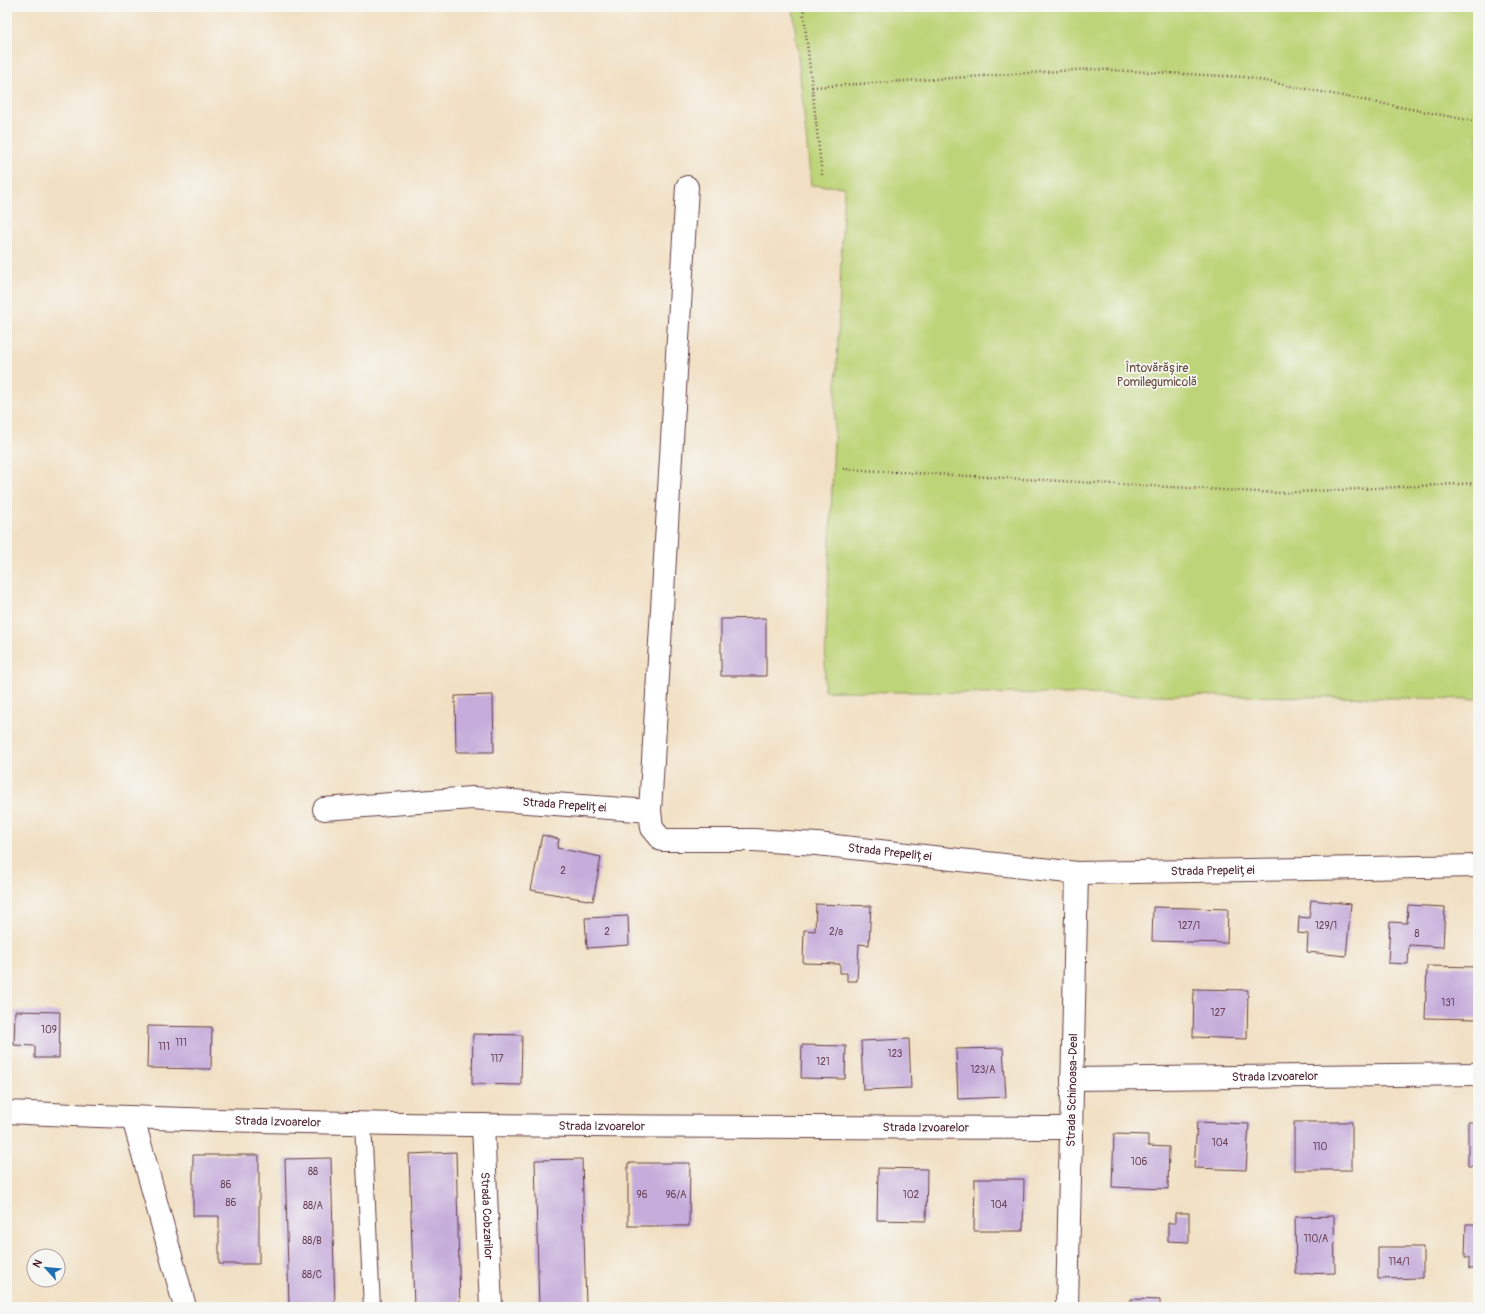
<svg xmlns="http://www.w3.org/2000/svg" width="1485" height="1314" viewBox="0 0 1485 1314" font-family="Pangolin,sans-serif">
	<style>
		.green { fill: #bed478; stroke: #847a52 }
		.building { fill: #c5acda }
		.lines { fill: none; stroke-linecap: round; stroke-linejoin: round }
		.lane-casing { stroke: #633c42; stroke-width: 18 }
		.street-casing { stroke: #633c42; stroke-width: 24 }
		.path { stroke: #633c42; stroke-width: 2.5; stroke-dasharray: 1 3; stroke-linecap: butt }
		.lane { stroke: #fff; stroke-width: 16 }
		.street { stroke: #fff; stroke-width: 22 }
		.labels { text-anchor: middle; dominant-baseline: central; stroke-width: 3.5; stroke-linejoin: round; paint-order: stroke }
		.number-label { font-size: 10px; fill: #694257 }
		.park-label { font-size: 12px; fill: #674c3e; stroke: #f6f6f2 }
		.street-label { font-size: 12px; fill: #4a1f2b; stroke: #f6f6f2 }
	</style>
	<rect width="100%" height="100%" fill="#f6f6f2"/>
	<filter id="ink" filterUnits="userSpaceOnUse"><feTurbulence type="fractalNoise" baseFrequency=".025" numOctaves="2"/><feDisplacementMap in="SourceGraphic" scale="8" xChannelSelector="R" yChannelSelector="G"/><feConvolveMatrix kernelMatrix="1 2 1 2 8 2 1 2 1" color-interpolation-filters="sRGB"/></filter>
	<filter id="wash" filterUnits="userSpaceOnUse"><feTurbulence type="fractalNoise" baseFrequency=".012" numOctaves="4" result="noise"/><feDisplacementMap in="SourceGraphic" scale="16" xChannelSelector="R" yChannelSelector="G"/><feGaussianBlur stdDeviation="0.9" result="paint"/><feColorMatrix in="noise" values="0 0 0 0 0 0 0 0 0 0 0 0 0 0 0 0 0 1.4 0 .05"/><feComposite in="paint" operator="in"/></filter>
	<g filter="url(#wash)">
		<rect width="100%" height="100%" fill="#f1e0c3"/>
		<path class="green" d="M 793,7 L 1478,7 L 1478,699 L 824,691 L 844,187 L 811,185 Z"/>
		<g id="blocks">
			<path class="building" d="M 766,618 L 766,676 L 721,676 L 721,619 Z
				M 493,695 L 494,752 L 456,752 L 455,696 Z
				M 542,835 L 559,839 L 557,848 L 601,857 L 593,901 L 531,890 Z
				M 1311,900 L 1351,904 L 1346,956 L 1307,952 L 1308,934 L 1298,933 L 1299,917 L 1309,918 Z
				M 816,904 L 871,906 L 869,945 L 859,944 L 857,981 L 847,981 L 847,973 L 840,973 L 840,964 L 803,963 L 804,930 L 815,931 Z
				M 1408,905 L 1445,907 L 1443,947 L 1409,945 L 1408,964 L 1388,963 L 1390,922 L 1407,923 Z
				M 1153,907 L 1228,909 L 1227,943 L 1152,941 Z
				M 628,916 L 629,945 L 587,948 L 585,918 Z
				M 1427,966 L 1478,967 L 1478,1019 L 1425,1018 Z
				M 1194,989 L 1248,990 L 1247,1039 L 1193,1037 Z
				M 15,1011 L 60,1012 L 59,1058 L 35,1058 L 35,1046 L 14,1045 Z
				M 148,1026 L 212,1027 L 211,1069 L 147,1068 Z
				M 473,1034 L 522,1035 L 521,1085 L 472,1084 Z
				M 909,1039 L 911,1088 L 863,1090 L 861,1041 Z
				M 802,1045 L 846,1046 L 845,1079 L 801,1078 Z
				M 1003,1048 L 1006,1097 L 958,1099 L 956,1049 Z
				M 1197,1122 L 1249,1124 L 1246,1170 L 1194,1168 Z
				M 1294,1122 L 1352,1122 L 1352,1170 L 1294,1170 Z
				M 1468,1122 L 1478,1122 L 1478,1166 L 1468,1166 Z
				M 1114,1134 L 1148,1135 L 1148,1146 L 1169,1147 L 1168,1189 L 1112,1187 Z
				M 456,1152 L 460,1307 L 414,1307 L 409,1154 Z
				M 193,1155 L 259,1155 L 259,1264 L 219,1264 L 219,1216 L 193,1216 Z
				M 331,1158 L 335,1307 L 289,1307 L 285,1159 Z
				M 582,1159 L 586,1307 L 539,1307 L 535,1160 Z
				M 628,1163 L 690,1163 L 689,1226 L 628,1226 Z
				M 878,1168 L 927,1169 L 926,1221 L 877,1220 Z
				M 975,1179 L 1024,1179 L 1023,1231 L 974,1231 Z
				M 1175,1213 L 1189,1213 L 1189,1242 L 1168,1241 L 1168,1223 L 1175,1223 Z
				M 1334,1216 L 1335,1273 L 1296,1274 L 1295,1217 Z
				M 1466,1224 L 1478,1224 L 1478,1269 L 1469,1269 L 1469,1258 L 1465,1258 Z
				M 1378,1247 L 1423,1247 L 1423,1278 L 1378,1279 Z
				M 1131,1299 L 1160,1300 L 1160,1307 L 1130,1307 Z"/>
		</g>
	</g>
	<g filter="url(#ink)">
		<use href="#blocks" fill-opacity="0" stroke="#633c42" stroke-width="1"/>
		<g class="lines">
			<defs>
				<path id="lane" d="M 363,1124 L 372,1307"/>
				<g id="street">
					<path id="s1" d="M 324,809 L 472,798 L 650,811 L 652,828 L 662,840 L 753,840 L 817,844 L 1077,873 L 1478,866"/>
					<path d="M 650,811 L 687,187"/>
					<path id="s2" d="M 1072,1079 L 1478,1074"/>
					<path id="s3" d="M 7,1112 C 361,1129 717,1126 1072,1128"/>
					<path d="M 133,1118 L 185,1307"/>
					<path id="s4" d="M 483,1125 L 491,1307"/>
					<path id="s5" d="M 1067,1307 L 1077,873"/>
				</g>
			</defs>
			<use href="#lane" class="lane-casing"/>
			<use href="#street" class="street-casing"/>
			<path class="path" d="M 803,7 L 822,175
				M 812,87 L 1091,69 L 1244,77 L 1478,122
				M 843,469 L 1278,493 L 1478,483"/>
			<use href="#lane" class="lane"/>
			<use href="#street" class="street"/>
		</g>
	</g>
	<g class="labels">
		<g class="number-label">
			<text x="563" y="871">2</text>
			<text x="1189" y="926">127/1</text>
			<text x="1326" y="926">129/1</text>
			<text x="607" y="932">2</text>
			<text x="836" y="932">2/a</text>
			<text x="1417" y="934">8</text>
			<text x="1448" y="1003">131</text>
			<text x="1218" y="1013">127</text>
			<text x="49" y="1030">109</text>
			<text x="181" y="1043">111</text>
			<text x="164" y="1047">111</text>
			<text x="895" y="1054">123</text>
			<text x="497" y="1059">117</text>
			<text x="823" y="1062">121</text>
			<text x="983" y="1070">123/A</text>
			<text x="1220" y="1143">104</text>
			<text x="1320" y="1147">110</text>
			<text x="1139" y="1162">106</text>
			<text x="313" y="1172">88</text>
			<text x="226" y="1185">86</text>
			<text x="642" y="1195">96</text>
			<text x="676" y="1195">96/A</text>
			<text x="911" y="1195">102</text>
			<text x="231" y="1203">86</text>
			<text x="999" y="1205">104</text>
			<text x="313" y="1206">88/A</text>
			<text x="1316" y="1239">110/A</text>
			<text x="312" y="1241">88/B</text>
			<text x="1399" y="1262">114/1</text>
			<text x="312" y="1275">88/C</text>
		</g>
		<g class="park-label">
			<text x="1157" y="368">Întovărășire<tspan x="1157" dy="14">Pomilegumicolă</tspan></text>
		</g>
		<g class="street-label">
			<text stroke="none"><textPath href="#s1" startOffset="241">Strada Prepeliței</textPath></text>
			<text stroke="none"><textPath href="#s1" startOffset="588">Strada Prepeliței</textPath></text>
			<text stroke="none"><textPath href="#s1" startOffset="912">Strada Prepeliței</textPath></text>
			<text stroke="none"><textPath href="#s2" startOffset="203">Strada Izvoarelor</textPath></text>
			<text stroke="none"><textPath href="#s5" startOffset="217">Strada Schinoasa-Deal</textPath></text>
			<text stroke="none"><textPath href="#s3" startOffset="271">Strada Izvoarelor</textPath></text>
			<text stroke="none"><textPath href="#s3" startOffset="595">Strada Izvoarelor</textPath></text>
			<text stroke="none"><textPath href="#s3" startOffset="919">Strada Izvoarelor</textPath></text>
			<text stroke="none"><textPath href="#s4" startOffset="91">Strada Cobzarilor</textPath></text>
		</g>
	</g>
	<rect width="1485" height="1314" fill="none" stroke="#f6f6f2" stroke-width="24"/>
	<g transform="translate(46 1268) rotate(297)"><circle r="19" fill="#f6f6f2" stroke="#b1a0a2"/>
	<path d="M0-3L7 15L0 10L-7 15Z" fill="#1f6fb2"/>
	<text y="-6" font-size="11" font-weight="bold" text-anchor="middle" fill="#4a1f2b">N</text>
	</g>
</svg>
